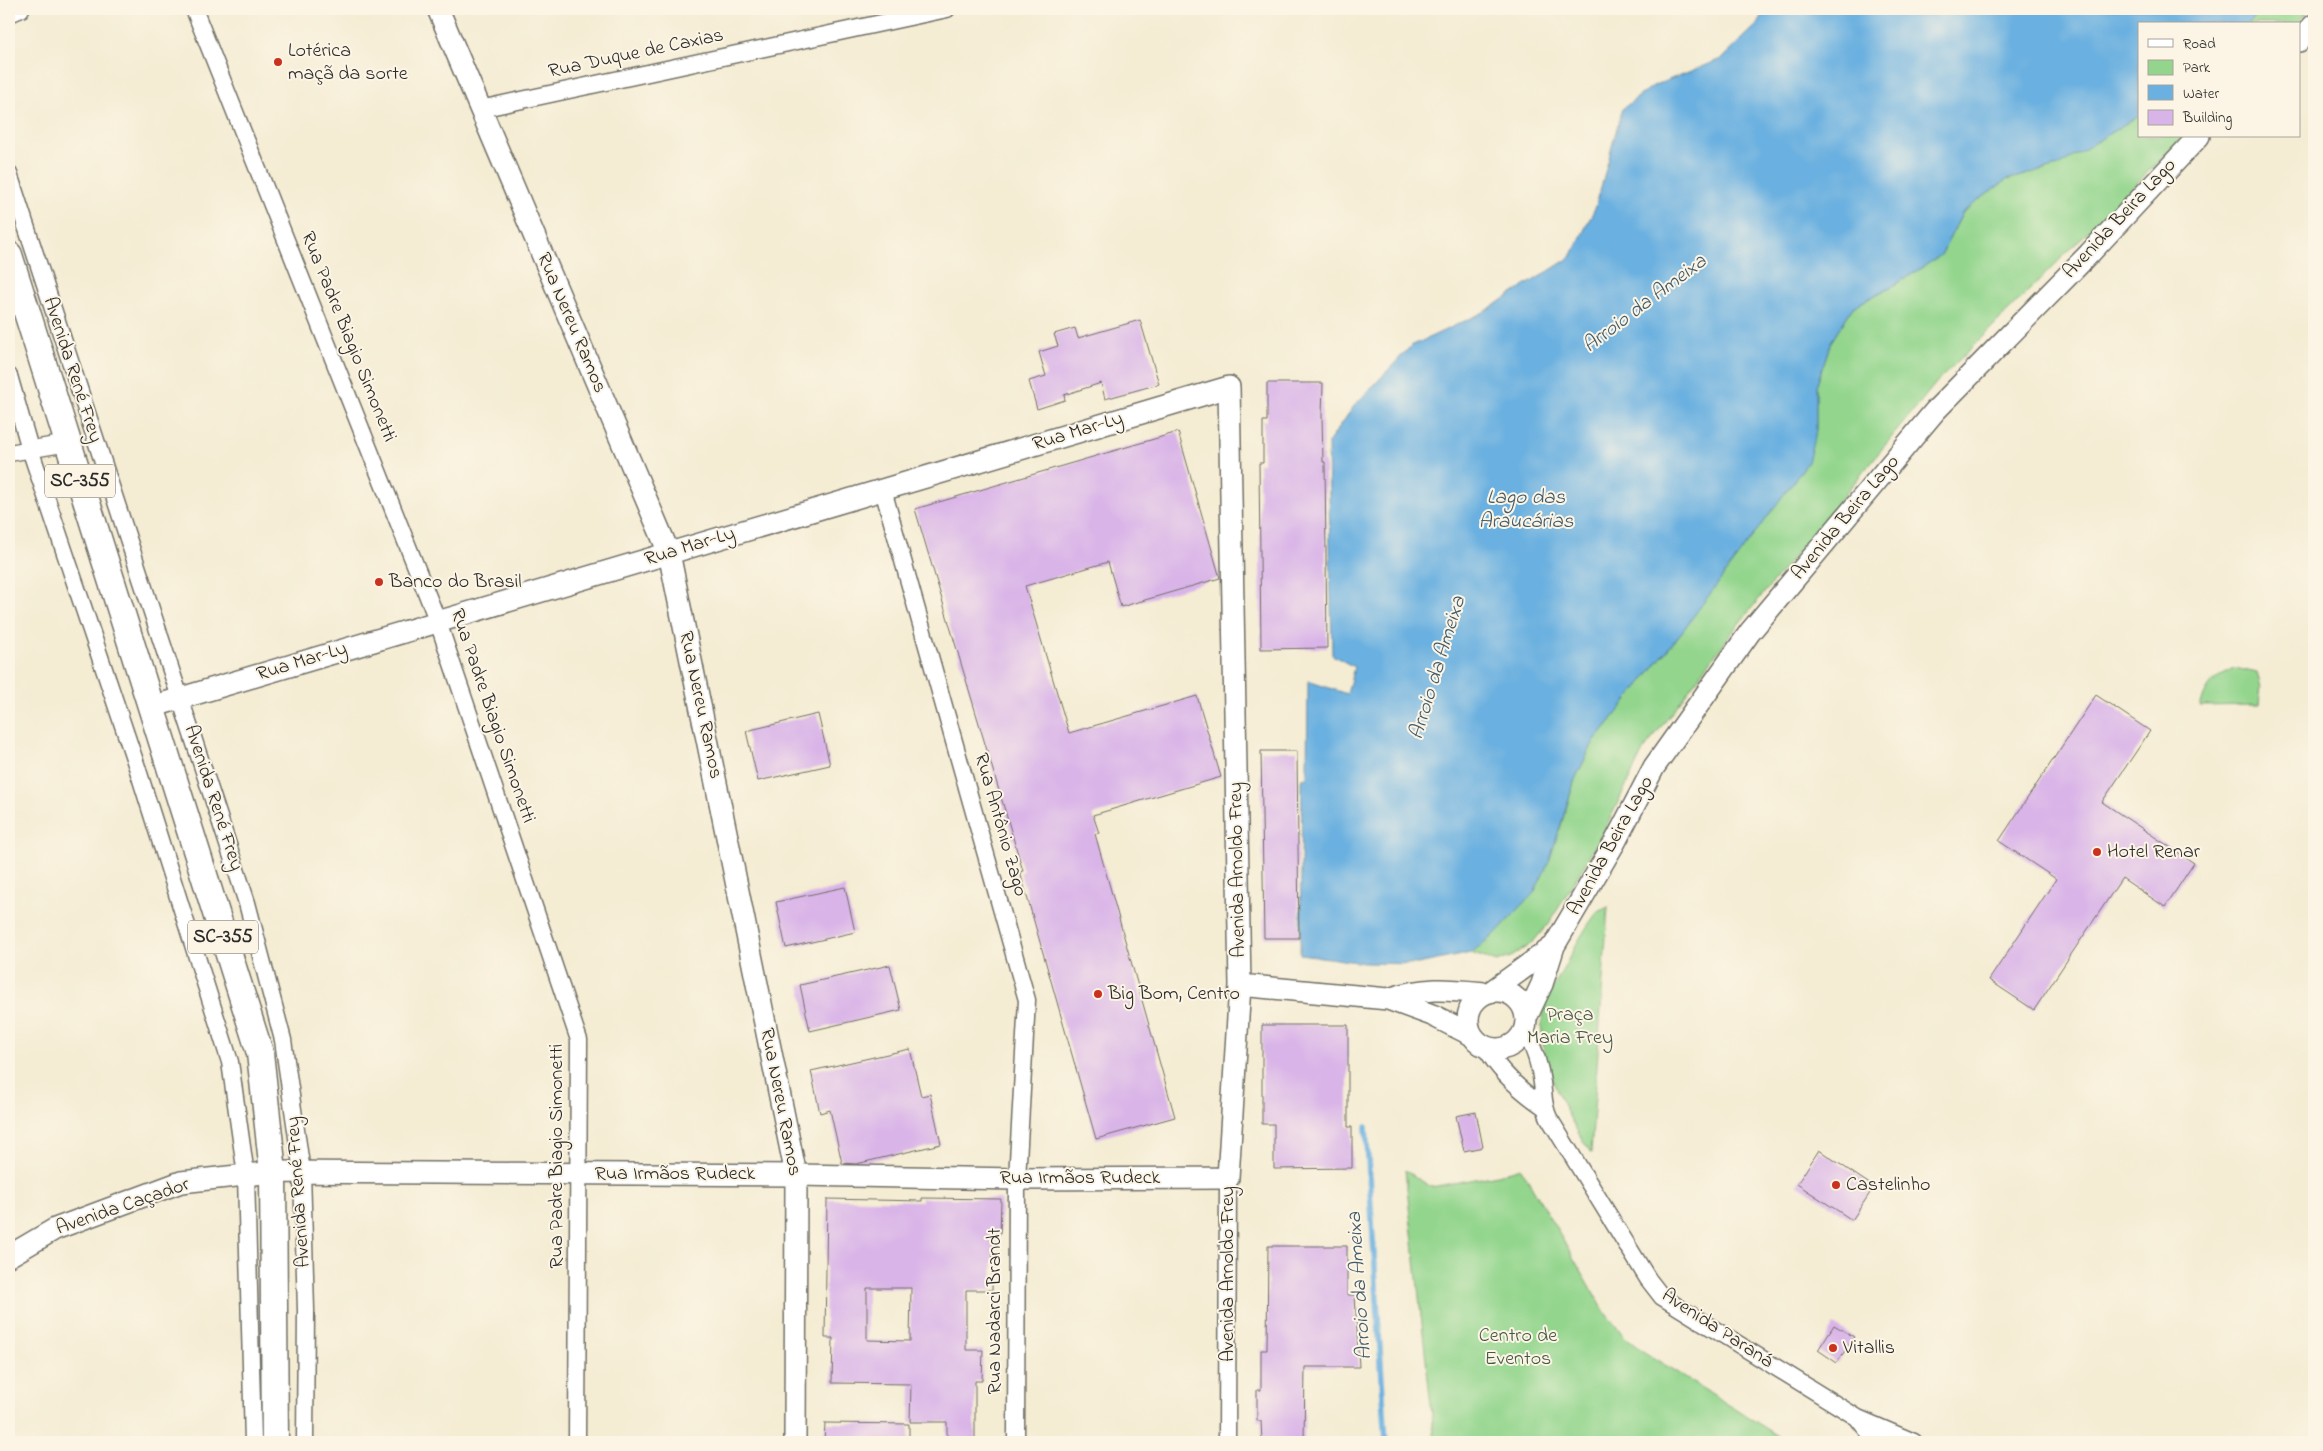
<svg xmlns="http://www.w3.org/2000/svg" width="2323" height="1451" viewBox="0 0 2323 1451" font-family="'Indie Flower',sans-serif">
	<style>
		.green { fill: #93d58d; stroke: #5f805c }
		.water { fill: #6ab0e0; stroke: #4a6e86 }
		.lines { fill: none; stroke-linecap: round; stroke-linejoin: round }
		.stream { stroke: #6ab0e0; stroke-width: 5.5 }
		.building { fill: #d9b4e8; fill-rule: evenodd }
		.minor-casing { stroke: #716f66; stroke-width: 19 }
		.tertiary-casing { stroke: #716f66; stroke-width: 24 }
		.primary-casing { stroke: #716f66; stroke-width: 29 }
		.minor { stroke: #fff; stroke-width: 16 }
		.tertiary { stroke: #fff; stroke-width: 21 }
		.primary { stroke: #fff; stroke-width: 26 }
		.poi-dot { fill: #c8321e; stroke: #fcf5e5; stroke-width: 2 }
		.labels { text-anchor: middle; dominant-baseline: central; stroke-width: 4; stroke-linejoin: round; paint-order: stroke }
		.shield { fill: #fcf5e5; stroke: #6a6863; stroke-width: 1 }
		.shield-label { font-size: 19px; font-weight: bold; fill: #2b2b2b }
		.poi-label { font-size: 20px; fill: #2b2b2b; stroke: #fcf5e5; text-anchor: start }
		.street-label { font-size: 20px; fill: #2b2b2b; stroke: #fcf5e5 }
		.park-label { font-size: 20px; fill: #455644; stroke: #fcf5e5 }
		.water-label { font-size: 21px; font-style: italic; fill: #415a6a; stroke: #fcf5e5 }
	</style>
	<rect width="100%" height="100%" fill="#fcf5e5"/>
	<filter id="ink" filterUnits="userSpaceOnUse"><feTurbulence type="fractalNoise" baseFrequency=".02" numOctaves="2"/><feDisplacementMap in="SourceGraphic" scale="10" xChannelSelector="R" yChannelSelector="G"/><feConvolveMatrix kernelMatrix="1 2 1 2 8 2 1 2 1" color-interpolation-filters="sRGB"/></filter>
	<filter id="wash" filterUnits="userSpaceOnUse"><feTurbulence type="fractalNoise" baseFrequency=".0096" numOctaves="4" result="noise"/><feDisplacementMap in="SourceGraphic" scale="20" xChannelSelector="R" yChannelSelector="G"/><feGaussianBlur stdDeviation="1.12" result="paint"/><feColorMatrix in="noise" values="0 0 0 0 0 0 0 0 0 0 0 0 0 0 0 0 0 1.4 0 .05"/><feComposite in="paint" operator="in"/></filter>
	<g filter="url(#wash)">
		<rect width="100%" height="100%" fill="#f4ecd3"/>
		<path class="green" d="M 2264,9 L 2311,9 L 2296,24 L 2248,24 Z
			M 2139,115 L 2139,136 L 2184,136 L 1936,383 L 1737,626 L 1643,751 L 1601,837 L 1550,922 L 1532,943 L 1513,956 L 1497,962 L 1471,953 L 1494,935 L 1560,829 L 1575,779 L 1593,743 L 1684,629 L 1816,430 L 1816,386 L 1831,342 L 1853,307 L 1900,282 L 1941,255 L 1963,212 L 2006,180 L 2058,166 Z
			M 2235,668 L 2257,673 L 2261,687 L 2259,705 L 2200,706 C 2208,684 2213,678 2235,668 Z
			M 1608,907 L 1591,1153 C 1568,1119 1532,1052 1544,1010 C 1548,992 1561,975 1569,958 C 1574,948 1590,920 1597,913 C 1600,910 1605,909 1608,907 Z
			M 1521,1168 L 1606,1314 L 1625,1337 L 1641,1350 L 1788,1442 L 1435,1442 L 1405,1170 L 1431,1187 L 1498,1175 Z"/>
		<path class="water" d="M 1765,9 L 2264,9 L 2248,24 L 2139,24 L 2139,115 L 2058,166 L 2006,180 L 1963,212 L 1941,255 L 1900,282 L 1853,307 L 1831,342 L 1816,386 L 1816,430 L 1808,462 L 1684,629 L 1593,743 L 1575,779 L 1549,862 L 1534,893 L 1494,935 L 1471,953 L 1418,964 L 1364,963 L 1300,954 L 1302,779 L 1307,778 L 1308,681 L 1347,694 L 1354,667 L 1332,655 L 1328,443 L 1354,406 L 1411,346 L 1482,313 L 1571,257 L 1596,206 L 1622,109 L 1653,86 L 1721,59 L 1759,23 Z"/>
		<g class="lines">
			<path class="stream" d="M 1366,1127 L 1386,1442"/>
		</g>
		<g id="blocks">
			<path class="building" d="M 1140,320 L 1159,384 L 1105,399 L 1101,383 L 1064,395 L 1065,400 L 1037,409 L 1029,381 L 1046,376 L 1039,352 L 1058,346 L 1054,334 L 1075,328 L 1078,338 Z
				M 1267,383 L 1323,383 L 1322,416 L 1323,462 L 1325,462 L 1327,648 L 1261,649 L 1259,463 L 1263,463 L 1263,421 L 1267,421 Z
				M 1178,432 L 1220,578 L 1121,607 L 1108,562 L 1025,586 L 1069,733 L 1197,696 L 1221,777 L 1093,815 L 1099,833 L 1095,834 L 1175,1117 L 1096,1139 L 1020,872 L 1023,871 L 915,509 Z
				M 2096,695 L 2150,731 L 2102,802 L 2194,863 L 2165,907 L 2122,878 L 2034,1010 L 1989,980 L 2056,879 L 1999,841 Z
				M 818,714 L 830,765 L 758,781 L 746,731 Z
				M 1261,751 L 1297,751 L 1299,938 L 1264,938 Z
				M 845,887 L 855,932 L 786,948 L 776,902 Z
				M 890,965 L 901,1010 L 810,1031 L 800,985 Z
				M 1262,1025 L 1348,1025 L 1348,1127 L 1352,1127 L 1352,1168 L 1274,1169 L 1274,1124 L 1262,1124 Z
				M 910,1049 L 921,1096 L 930,1094 L 941,1144 L 856,1164 L 842,1163 L 830,1110 L 820,1113 L 811,1071 Z
				M 1476,1112 L 1483,1147 L 1464,1151 L 1456,1116 Z
				M 1819,1150 L 1874,1187 L 1852,1220 L 1797,1184 Z
				M 922,1198 L 1001,1199 L 1000,1234 L 993,1234 L 992,1290 L 966,1290 L 966,1350 L 983,1350 L 982,1381 L 975,1381 L 975,1442 L 947,1442 L 947,1422 L 910,1422 L 911,1384 L 832,1383 L 833,1338 L 825,1338 L 827,1199 L 922,1201 ZM 867,1288 L 911,1288 L 910,1341 L 867,1340 Z
				M 1268,1246 L 1347,1246 L 1347,1295 L 1355,1295 L 1359,1367 L 1305,1367 L 1304,1442 L 1262,1442 L 1261,1421 L 1257,1421 L 1257,1390 L 1261,1390 L 1261,1350 L 1267,1350 Z
				M 1834,1325 L 1854,1337 L 1837,1363 L 1818,1350 Z
				M 825,1423 L 909,1424 L 909,1442 L 824,1442 Z"/>
		</g>
	</g>
	<g filter="url(#ink)">
		<use href="#blocks" fill-opacity="0" stroke="#716f66" stroke-width="1"/>
		<g class="lines">
			<defs>
				<path id="minor" d="M 194,9 L 438,622 L 579,1040 L 577,1442
					M 9,14 L 21,9
					M 480,109 L 947,9
					M 9,174 L 247,903 L 283,1040 L 302,1172 L 306,1310 L 305,1442
					M 9,376 L 30,449 L 137,767 L 230,1062 L 246,1175 L 253,1442
					M 9,453 L 68,443
					M 883,490 L 1027,1000 L 1017,1179 L 1016,1442
					M 1525,1030 C 1533,1046 1540,1064 1542,1083 C 1544,1096 1543,1106 1549,1118 L 1648,1279 L 1662,1297 L 1858,1418 L 1914,1442
					M 1485,1046 C 1498,1071 1521,1091 1544,1107
					M 1859,1420 L 1877,1442
					M 1227,1442 L 1228,1178"/>
				<path id="tertiary" d="M 438,9 L 669,553 L 796,1175 L 795,1442
					M 2299,41 L 2314,25
					M 1240,985 L 1388,999 L 1432,1015 L 1472,1035
					M1468 1020a29 29 0 1 1 58 0a29 29 0 1 1-58 0Z
					M 1492,991 L 1554,946
					M 1388,999 C 1427,987 1444,989 1484,993
					M 1527,1016 L 1542,984 L 1554,946 L 1615,842 L 1654,767 L 1750,632 L 1935,411 L 2089,254 L 2199,136
					M 9,1256 L 55,1229 L 181,1182 L 273,1172 L 796,1175 L 1017,1179 L 1228,1178 L 1240,985 L 1229,387 L 151,707"/>
				<path id="primary" d="M 9,255 L 260,1053 L 273,1172 L 275,1442"/>
			</defs>
			<use href="#minor" class="minor-casing"/>
			<use href="#tertiary" class="tertiary-casing"/>
			<use href="#primary" class="primary-casing"/>
			<use href="#minor" class="minor"/>
			<use href="#tertiary" class="tertiary"/>
			<use href="#primary" class="primary"/>
		</g>
	</g>
	<g class="poi-dot">
		<circle cx="278" cy="62" r="5"/>
		<circle cx="379" cy="582" r="5"/>
		<circle cx="2097" cy="852" r="5"/>
		<circle cx="1098" cy="994" r="5"/>
		<circle cx="1836" cy="1185" r="5"/>
		<circle cx="1833" cy="1348" r="5"/>
	</g>
	<g class="labels">
		<g class="shield">
			<rect x="45" y="464.5" width="70" height="33" rx="4"/>
			<rect x="188" y="920.5" width="70" height="33" rx="4"/>
		</g>
		<g class="shield-label">
			<text x="80" y="481">SC-355</text>
			<text x="223" y="937">SC-355</text>
		</g>
		<g class="poi-label">
			<text x="288" y="51">Lotérica<tspan x="288" dy="23">maçã da sorte</tspan></text>
			<text x="389" y="582">Banco do Brasil</text>
			<text x="2107" y="852">Hotel Renar</text>
			<text x="1108" y="994">Big Bom, Centro</text>
			<text x="1846" y="1185">Castelinho</text>
			<text x="1843" y="1348">Vitallis</text>
		</g>
		<g class="street-label">
			<text transform="translate(636 54) rotate(-12)">Rua Duque de Caxias</text>
			<text transform="translate(2120 219) rotate(-47)">Avenida Beira Lago</text>
			<text transform="translate(571 323) rotate(67)">Rua Nereu Ramos</text>
			<text transform="translate(348 337) rotate(68)">Rua Padre Biagio Simonetti</text>
			<text transform="translate(72 370) rotate(72)">Avenida René Frey</text>
			<text transform="translate(1078 432) rotate(-17)">Rua Mar-Ly</text>
			<text transform="translate(1846 518) rotate(-50)">Avenida Beira Lago</text>
			<text transform="translate(690 547) rotate(-17)">Rua Mar-Ly</text>
			<text transform="translate(302 662) rotate(-17)">Rua Mar-Ly</text>
			<text transform="translate(700 705) rotate(78)">Rua Nereu Ramos</text>
			<text transform="translate(492 716) rotate(71)">Rua Padre Biagio Simonetti</text>
			<text transform="translate(213 798) rotate(72)">Avenida René Frey</text>
			<text transform="translate(1000 825) rotate(74)">Rua Antônio Zago</text>
			<text transform="translate(1611 846) rotate(-61)">Avenida Beira Lago</text>
			<text transform="translate(1238 870) rotate(-91)">Avenida Arnoldo Frey</text>
			<text transform="translate(780 1102) rotate(79)">Rua Nereu Ramos</text>
			<text transform="translate(557 1156) rotate(-90)">Rua Padre Biagio Simonetti</text>
			<text x="675" y="1174">Rua Irmãos Rudeck</text>
			<text x="1080" y="1178">Rua Irmãos Rudeck</text>
			<text transform="translate(299 1192) rotate(-94)">Avenida René Frey</text>
			<text transform="translate(123 1207) rotate(-19)">Avenida Caçador</text>
			<text transform="translate(1228 1274) rotate(-90)">Avenida Arnoldo Frey</text>
			<text transform="translate(995 1311) rotate(-90)">Rua Nadarci Brandt</text>
			<text transform="translate(1717 1329) rotate(33)">Avenida Paraná</text>
		</g>
		<g class="park-label">
			<text x="1570" y="1015">Praça<tspan x="1570" dy="23">Maria Frey</tspan></text>
			<text x="1518" y="1336">Centro de<tspan x="1518" dy="23">Eventos</tspan></text>
		</g>
		<g class="water-label">
			<text transform="translate(1645 304) rotate(-37)">Arroio da Ameixa</text>
			<text x="1526" y="498">Lago das<tspan x="1526" dy="24">Araucárias</tspan></text>
			<text transform="translate(1438 668) rotate(-73)">Arroio da Ameixa</text>
			<text transform="translate(1360 1286) rotate(-94)">Arroio da Ameixa</text>
		</g>
	</g>
	<rect width="2323" height="1451" fill="none" stroke="#fcf5e5" stroke-width="30"/>
	<rect x="2138" y="22" width="162" height="115" fill="#fcf5e5" stroke="#a8a49b"/>
	<rect x="2148" y="39" width="25" height="8" fill="#ffffff" stroke="#a8a49b"/>
	<text x="2183" y="48" font-size="15" fill="#2b2b2b">Road</text>
	<rect x="2148" y="60" width="25" height="15" fill="#93d58d" stroke="#a8a49b"/>
	<text x="2183" y="72" font-size="15" fill="#2b2b2b">Park</text>
	<rect x="2148" y="85" width="25" height="15" fill="#6ab0e0" stroke="#a8a49b"/>
	<text x="2183" y="98" font-size="15" fill="#2b2b2b">Water</text>
	<rect x="2148" y="110" width="25" height="15" fill="#d9b4e8" stroke="#a8a49b"/>
	<text x="2183" y="122" font-size="15" fill="#2b2b2b">Building</text>
</svg>
